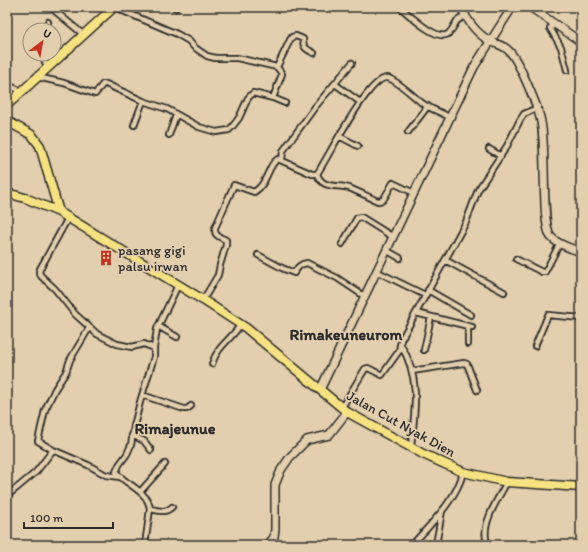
<svg xmlns="http://www.w3.org/2000/svg" width="588" height="552" viewBox="0 0 588 552" font-family="Itim,sans-serif">
	<style>
		.lines { fill: none; stroke-linecap: round; stroke-linejoin: round }
		.street-casing { stroke: #2b2b2b; stroke-width: 8 }
		.secondary-casing { stroke: #2b2b2b; stroke-width: 10 }
		.highway-casing { stroke: #2b2b2b; stroke-width: 11 }
		.street { stroke: #e3cead; stroke-width: 4.5 }
		.secondary { stroke: #e3cead; stroke-width: 7 }
		.highway { stroke: #f7e281; stroke-width: 8 }
		.labels { text-anchor: middle; dominant-baseline: central; stroke-width: 3.5; stroke-linejoin: round; paint-order: stroke }
		.poi-label { font-size: 14px; fill: #2b2b2b; stroke: #e3cead; text-anchor: start }
		.street-label { font-size: 14px; fill: #2b2b2b; stroke: #e3cead }
		.quarter-label { font-size: 16px; font-weight: bold; fill: #2b2b2b; stroke: #e3cead }
	</style>
	<rect width="100%" height="100%" fill="#e3cead"/>
	<filter id="ink" filterUnits="userSpaceOnUse"><feTurbulence type="fractalNoise" baseFrequency=".025" numOctaves="2"/><feDisplacementMap in="SourceGraphic" scale="8" xChannelSelector="R" yChannelSelector="G"/><feConvolveMatrix kernelMatrix="1 2 1 2 8 2 1 2 1" color-interpolation-filters="sRGB"/></filter>
	<g filter="url(#ink)">
		<g class="lines">
			<defs>
				<path id="street" d="M 118,7 L 123,11 L 177,34 L 189,41 L 194,47 L 207,56 L 215,58 L 237,58 L 277,67 L 290,40 L 292,37 L 296,36 L 303,39 C 303,48 306,49 314,53
					M 174,7 L 176,8
					M 400,7 C 408,14 437,42 448,34 C 452,31 454,25 457,21 C 460,19 462,17 465,16
					M 55,11 L 84,35
					M 555,24 L 550,28 L 561,47 L 567,70
					M 46,30 L 45,27 L 48,22
					M 42,54 L 47,67
					M 37,77 L 64,83 L 95,94 L 103,84 L 106,84 L 143,101 L 167,109 L 199,127 L 216,132 L 229,130 L 232,127 L 239,118 L 248,98 L 253,93 L 273,98 L 285,103
					M 335,84 L 360,102
					M 7,85 L 22,91
					M 273,98 L 282,74 L 277,67
					M 134,125 L 143,101
					M 408,132 L 428,106
					M 169,135 L 176,115
					M 339,136 L 358,146
					M 489,149 L 501,156
					M 282,160 L 283,151 L 315,107 L 352,63
					M 317,174 C 323,190 337,184 349,188 C 359,192 369,197 378,201 L 383,200 L 393,183 L 414,193
					M 68,218 L 40,269 L 39,272 L 41,276 L 55,289 L 75,314 L 97,334 L 117,344 L 132,347 L 144,344 L 154,348
					M 342,244 L 357,218 L 361,217 L 393,237
					M 386,250 L 400,258
					M 258,255 L 282,268 L 294,273 C 298,267 300,264 307,263 L 337,278 L 364,296
					M 516,259 L 542,272 L 545,272 L 560,243
					M 445,260 L 504,292
					M 376,271 L 425,295
					M 428,290 L 471,315
					M 203,300 L 218,275 L 220,265 L 226,245 L 226,240 C 220,237 214,236 215,228 L 234,185 L 254,192 C 268,184 268,164 278,159 L 312,174 L 317,174 C 327,159 370,74 388,78 C 398,81 413,96 422,103 C 430,109 441,112 449,117
					M 416,313 L 472,327
					M 158,326 L 177,337
					M 89,328 L 70,360 L 66,372 L 55,389 L 45,410 L 38,441 L 53,450 L 88,465 L 106,475 L 120,477
					M 468,344 L 468,326
					M 401,345 C 421,379 415,410 411,446
					M 535,346 L 548,315 L 581,318
					M 424,350 L 431,317
					M 212,364 C 218,345 230,341 241,324
					M 412,371 L 464,363 L 467,364 L 477,390
					M 142,395 L 184,409 L 187,409 L 191,406
					M 342,407 L 365,369 L 368,368 L 382,375 L 399,351 L 401,340 L 466,222 L 478,190 L 507,146 L 520,120 L 524,114 L 537,108
					M 132,435 L 144,441 L 151,450
					M 140,492 L 165,464
					M 7,496 L 36,472 L 53,450
					M 150,509 C 158,510 165,514 172,507
					M 145,545 L 150,509 C 148,490 125,485 116,472 L 119,465 L 127,454 L 131,445 L 134,426 L 140,402 L 154,357 L 154,348 L 157,329 L 178,285
					M 412,545 C 429,526 458,498 463,472
					M 436,545 L 442,511
					M 493,545 L 487,542 C 480,525 499,497 507,482"/>
				<path id="secondary" d="M 461,7 C 467,20 477,34 490,41 C 497,45 504,45 509,51 C 518,59 535,101 539,114 C 548,138 540,225 551,237 C 558,245 571,248 581,252
					M 530,7 L 581,42
					M 320,390 L 474,67 L 511,9 L 515,7
					M 268,545 L 274,537 L 275,529 L 275,485 L 281,470 L 290,457 L 307,440 L 329,435 L 347,412"/>
				<path id="highway" d="M 7,105 L 114,7
					M 7,121 L 32,135 L 40,146 L 59,212
					M 7,193 L 25,198 L 59,212 L 203,300 L 246,328 L 347,412 L 423,454 L 463,472 L 507,482 L 581,487"/>
			</defs>
			<use href="#street" class="street-casing"/>
			<use href="#secondary" class="secondary-casing"/>
			<use href="#highway" class="highway-casing"/>
			<use href="#street" class="street"/>
			<use href="#secondary" class="secondary"/>
			<use href="#highway" class="highway"/>
		</g>
	</g>
	<defs>
		<symbol id="building-bare" viewBox="-9 -9 18 18"><path d="M-4-6H4V6H1V3H-1V6H-4ZM-2.5-4.3h1.7v1.8h-1.7ZM.8-4.3h1.7v1.8H.8ZM-2.5-1h1.7V.8h-1.7ZM.8-1h1.7V.8H.8Z" fill="#c8321e" stroke="#e3cead" stroke-width="2.5" paint-order="stroke"/></symbol>
	</defs>
	<g fill-rule="evenodd">
		<use href="#building-bare" x="95" y="247" width="22" height="22"/>
	</g>
	<g class="labels">
		<g class="poi-label">
			<text x="118" y="250">pasang gigi<tspan x="118" dy="16">palsu irwan</tspan></text>
		</g>
		<g class="street-label">
			<text transform="translate(401 424) rotate(29)">Jalan Cut Nyak Dien</text>
		</g>
		<g class="quarter-label">
			<text x="346" y="334">Rimakeuneurom</text>
			<text x="175" y="428">Rimajeunue</text>
		</g>
	</g>
	<rect width="588" height="552" fill="none" stroke="#e3cead" stroke-width="24"/>
	<rect x="12" y="12" width="564" height="528" fill="none" stroke="#2b2b2b" stroke-width="1.5" filter="url(#ink)"/>
	<g transform="translate(42 42) rotate(31)"><circle r="19" fill="#e3cead" stroke="#998d79"/>
	<path d="M0-3L7 15L0 10L-7 15Z" fill="#c8321e"/>
	<text y="-6" font-size="11" font-weight="bold" text-anchor="middle" fill="#2b2b2b">U</text>
	</g>
	<path d="M24 522v6h89v-6" fill="none" stroke="#2b2b2b" stroke-width="2"/>
	<text x="30" y="522" font-size="12" fill="#2b2b2b" stroke="#e3cead" stroke-width="3" paint-order="stroke">100 m</text>
</svg>
